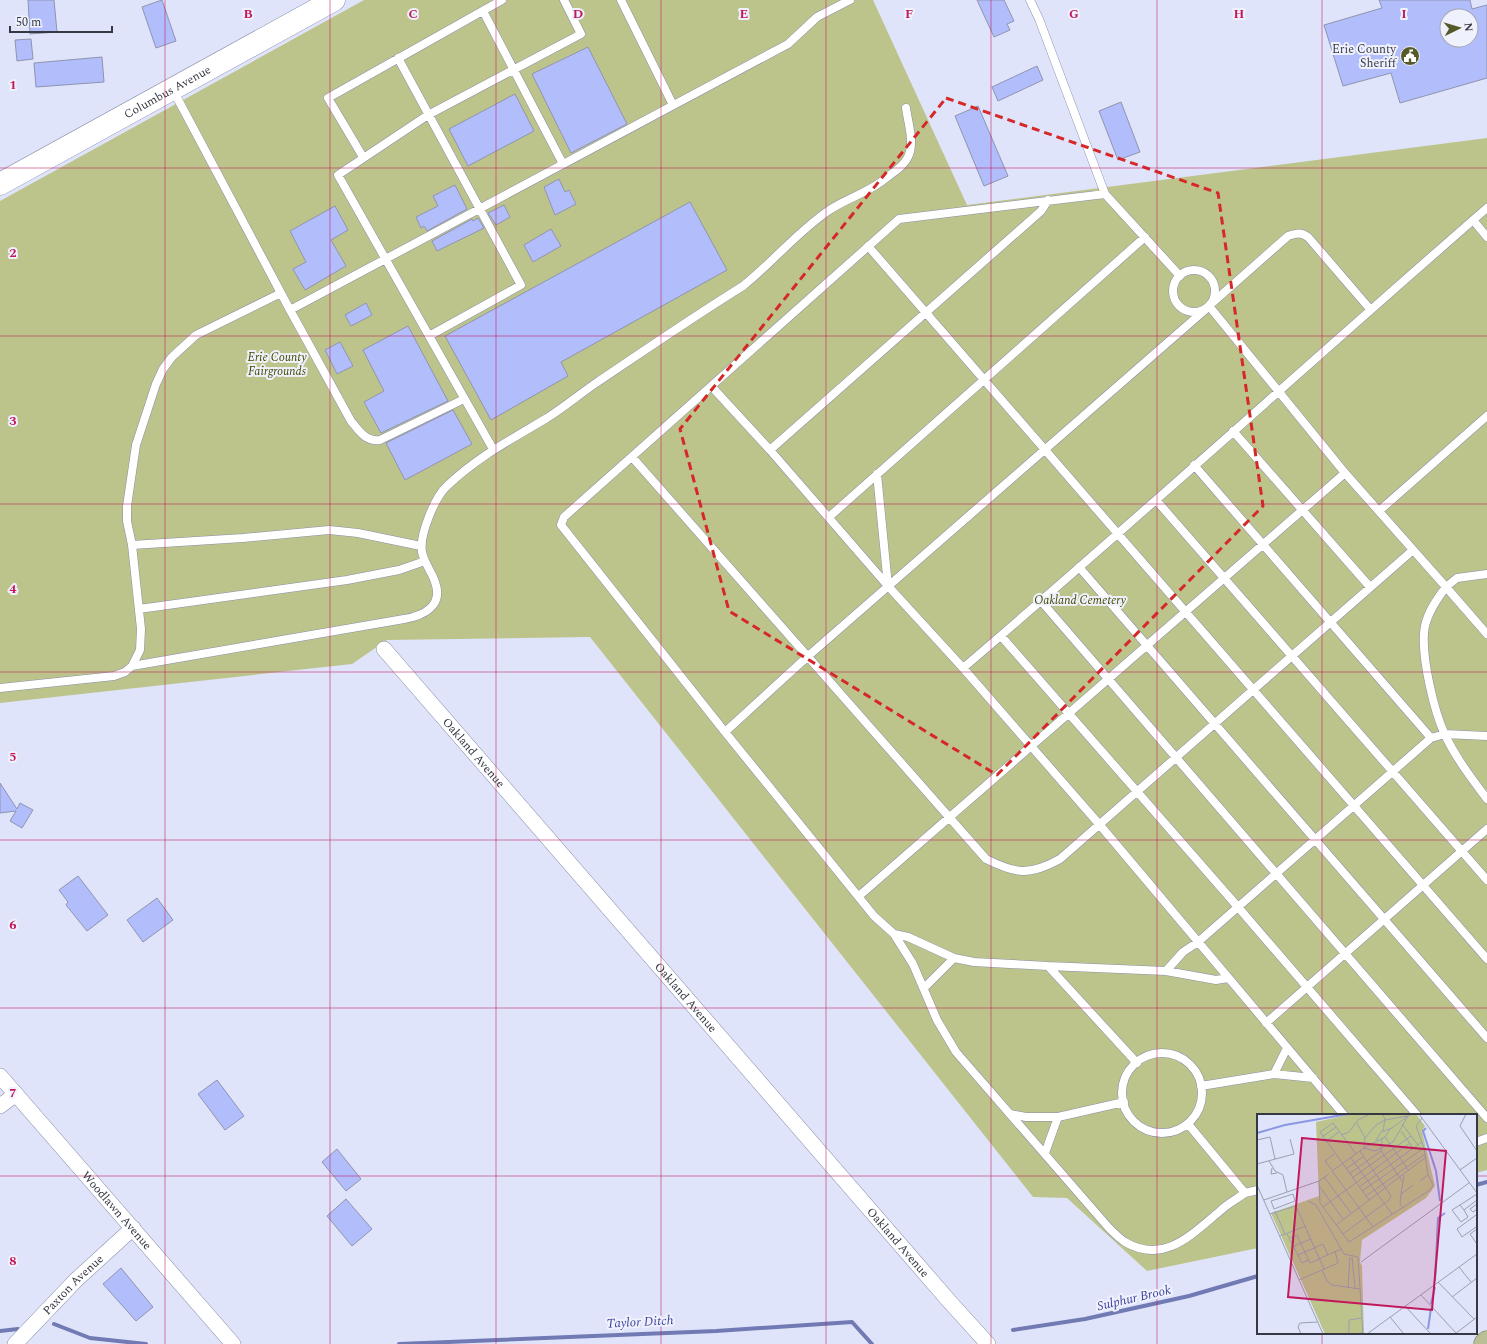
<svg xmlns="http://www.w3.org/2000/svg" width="1487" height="1344" viewBox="0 0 1487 1344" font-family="Spectral,serif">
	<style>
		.green { fill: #bdc48b }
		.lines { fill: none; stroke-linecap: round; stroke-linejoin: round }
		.stream { stroke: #717ab3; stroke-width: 4 }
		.building { fill: #b2bdfc; stroke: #8f94af; fill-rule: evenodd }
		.service-casing { stroke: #898ea8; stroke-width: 9 }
		.minor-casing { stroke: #898ea8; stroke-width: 16 }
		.secondary-casing { stroke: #898ea8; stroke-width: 23 }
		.primary-casing { stroke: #6f744b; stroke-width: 23 }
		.service { stroke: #fff; stroke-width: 8 }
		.minor { stroke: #fff; stroke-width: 15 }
		.secondary { stroke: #fff; stroke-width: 22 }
		.primary { stroke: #bbbf95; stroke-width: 22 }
		.marked { fill: none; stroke: #d62828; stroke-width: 3; stroke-dasharray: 8 5; stroke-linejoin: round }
		.grid { fill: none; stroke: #c2185b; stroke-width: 1; stroke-opacity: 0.55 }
		.labels { text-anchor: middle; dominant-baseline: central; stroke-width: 4; stroke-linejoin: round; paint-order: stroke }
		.poi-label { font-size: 12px; fill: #353843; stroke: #eff2fd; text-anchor: end }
		.street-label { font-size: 12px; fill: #353843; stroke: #eff2fd }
		.park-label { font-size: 12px; font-style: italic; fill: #434800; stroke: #eff2fd }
		.water-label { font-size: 13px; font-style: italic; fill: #3e439c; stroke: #eff2fd }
		.inset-river { fill: none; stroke: #8b97e3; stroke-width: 2 }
		.inset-road { fill: none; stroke: #9b9fb1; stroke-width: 1 }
		.view { fill: #c2185b; fill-opacity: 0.15; stroke: #c2185b; stroke-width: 2 }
		.inset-edge { fill: none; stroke: #353843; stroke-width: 2 }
		.grid-label { font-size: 13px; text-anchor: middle; font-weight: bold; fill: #c2185b; stroke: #eff2fd; stroke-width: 4; stroke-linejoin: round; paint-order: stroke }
	</style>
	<rect width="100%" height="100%" fill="#dfe4fb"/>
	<path class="green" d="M 364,0 L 873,0 L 967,205 L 1487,138 L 1487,1170 L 1476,1173 L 1476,1115 L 1258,1115 L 1258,1248 L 1147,1271 L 1067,1198 L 1033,1197 L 590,637 L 387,640 L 352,664 L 0,703 L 0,201 Z"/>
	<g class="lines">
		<path class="stream" d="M 1476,1185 L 1487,1182
			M 54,1324 L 90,1338 L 146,1344
			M 1013,1330 L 1085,1319 L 1189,1296 L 1258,1276
			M 0,1331 L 18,1329
			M 399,1344 L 716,1331 L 852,1322 L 872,1344"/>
	</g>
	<path class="building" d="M 28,0 L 54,0 L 57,32 L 30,34 Z
		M 162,0 L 176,41 L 156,48 L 142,7 Z
		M 977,0 L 1004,0 L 1014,21 L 1007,24 L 1010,30 L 994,37 Z
		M 1379,0 L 1470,0 L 1472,9 L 1487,5 L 1487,78 L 1400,103 L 1391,73 L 1343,86 L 1324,25 L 1382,8 ZM 1447,16 L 1471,16 L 1471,40 L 1447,40 Z
		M 31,39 L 33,59 L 17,61 L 15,40 Z
		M 588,47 L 627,124 L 571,153 L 532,74 Z
		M 102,57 L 104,82 L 36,87 L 34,63 Z
		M 1037,66 L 1043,80 L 998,101 L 992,87 Z
		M 515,94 L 534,131 L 468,166 L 449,129 Z
		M 1121,102 L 1140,152 L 1118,160 L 1099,111 Z
		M 978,106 L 1008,176 L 984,186 L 955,116 Z
		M 559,179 L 565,192 L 569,190 L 576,204 L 555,215 L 544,187 Z
		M 455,185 L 467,209 L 427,231 L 424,226 L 421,228 L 416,217 L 438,206 L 433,196 Z
		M 690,202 L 727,270 L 561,362 L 568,376 L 491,420 L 445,336 Z
		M 504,205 L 510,217 L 496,225 L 488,213 Z
		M 335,206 L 348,230 L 331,240 L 346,266 L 305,290 L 293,269 L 306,262 L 290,231 Z
		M 478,218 L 484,228 L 437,251 L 432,241 L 472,219 L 473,221 Z
		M 551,229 L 561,246 L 533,262 L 524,245 Z
		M 366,303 L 372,315 L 351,326 L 345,315 Z
		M 408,326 L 448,401 L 381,433 L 364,402 L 384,391 L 363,350 Z
		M 340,342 L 353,366 L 337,374 L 325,350 Z
		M 453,410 L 472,444 L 405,480 L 386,443 Z
		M 0,783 L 17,809 L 20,803 L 33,810 L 22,828 L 10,821 L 16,811 L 0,813 Z
		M 78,876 L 108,915 L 87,931 L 66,905 L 68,902 L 59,890 Z
		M 157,898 L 173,920 L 143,942 L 127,920 Z
		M 217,1080 L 244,1116 L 225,1130 L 198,1094 Z
		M 337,1149 L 361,1179 L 346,1191 L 322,1162 Z
		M 346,1199 L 372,1229 L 352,1246 L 327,1216 Z
		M 121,1268 L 153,1307 L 136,1321 L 103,1284 Z"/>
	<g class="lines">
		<defs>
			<path id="service" d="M 621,0 L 673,105
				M 1030,0 L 1039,19 L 1105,194
				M 483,11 L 563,164
				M 398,58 L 521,285 L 429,336
				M 173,90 L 290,310 L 351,421 C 359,431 366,442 380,440 L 464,399
				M 363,157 L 328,98 L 502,0
				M 1473,220 L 1487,237
				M 868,246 L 1487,959
				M1173 291a21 21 0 1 1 42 0a21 21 0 1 1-42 0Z
				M 1180,276 L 1105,194 L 899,219 L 564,517 L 561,525 L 725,732 L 874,916 L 894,934 L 913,964 L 937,1020 L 956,1052 L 1109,1228 C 1114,1233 1120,1239 1125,1242 C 1164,1265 1192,1234 1220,1211 C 1227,1204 1237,1199 1245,1193
				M 1211,304 L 1288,236 C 1297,233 1301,232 1308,237 L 1370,309
				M 1209,306 L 1345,473 L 1446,587 C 1436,600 1425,616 1424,633 C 1422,660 1434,711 1445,735 C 1456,758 1472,779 1487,799
				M 290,310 L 788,44 L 817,17 L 850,0
				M 712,387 L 770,450 L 888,586 L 963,668 L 1099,824 L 1344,1115
				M 1233,431 L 1370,587
				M 493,449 L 338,175 L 428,115 L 581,34 L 564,0
				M 770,450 L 1041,211 L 1048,200
				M 632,457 L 986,859 C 1016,874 1029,876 1060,859 L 1413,550
				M 1194,465 L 1431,738
				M 877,474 L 888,586
				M 1156,500 L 1487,880
				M 1379,511 L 1487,416
				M 829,517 L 1145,237
				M 132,545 L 243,538 L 329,530 L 358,533 L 421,546
				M 1079,567 L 1487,1038
				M 1487,574 L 1457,578 L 1446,587 L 1487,634
				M 1041,601 L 1487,1118
				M 139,609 L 347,580 L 399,570 L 425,561
				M 1001,636 L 1238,907 L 1417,1115
				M 132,666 L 140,650 L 141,629 L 132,545 L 127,521 L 127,506 L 136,445 L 156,384 L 163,369 L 172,357 L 196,335 L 281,293
				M 963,668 C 1140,517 1312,360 1487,208
				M 0,688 L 114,676 L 125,672 L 132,666 L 404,619 C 423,616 444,606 435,582 C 432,572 424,563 422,552 C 419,535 435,497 447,486 C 477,457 512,439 547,418 C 564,407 580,394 596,383 C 645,350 693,317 743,286 C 772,263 796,233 828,211 C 846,198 869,193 886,178 C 894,172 904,166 908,157 C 915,143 908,123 906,108
				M 725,732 L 807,657 L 1206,309
				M 859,896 L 1345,473
				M 894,934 L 908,937 L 954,958
				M 1048,966 L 1166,971 L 1216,980 L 1228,978
				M 1166,971 L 1183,952 L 1198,942 L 1431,738 L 1445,734 L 1487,736
				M 924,988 L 954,958 L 974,962 L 1048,966 L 1137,1063
				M 1266,1023 L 1487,829
				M1122 1093a40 40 0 1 1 80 0a40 40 0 1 1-80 0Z
				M 1274,1074 L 1287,1048
				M 1201,1086 L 1274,1074 L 1313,1078
				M 1010,1114 L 1026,1117 L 1058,1117
				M 1188,1124 L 1245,1193 L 1258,1190
				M 1476,1142 L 1487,1138
				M 1045,1153 L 1058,1117 L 1124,1102"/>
			<g id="minor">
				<path id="s1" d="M 384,649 L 949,1301 L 988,1344"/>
				<path id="s2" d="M 0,1076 L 233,1344"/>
				<path d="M 0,1106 L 16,1094"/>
				<path id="s3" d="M 15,1344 L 76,1280 L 133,1228"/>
			</g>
			<g id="secondary">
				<path id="s4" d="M 0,184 L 334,0"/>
			</g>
			<path id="primary" d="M 1485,1344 L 1487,1342"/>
		</defs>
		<use href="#service" class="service-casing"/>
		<use href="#minor" class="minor-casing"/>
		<use href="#secondary" class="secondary-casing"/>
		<use href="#primary" class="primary-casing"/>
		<use href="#service" class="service"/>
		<use href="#minor" class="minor"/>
		<use href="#secondary" class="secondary"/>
		<use href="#primary" class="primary"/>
	</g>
	<path class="marked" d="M 946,98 L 1218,193 L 1263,506 L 997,775 L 729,611 L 680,429 Z"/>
	<path class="grid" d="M 165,0 L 165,1344M 330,0 L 330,1344M 496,0 L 496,1344M 661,0 L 661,1344M 826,0 L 826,1344M 991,0 L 991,1344M 1157,0 L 1157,1344M 1322,0 L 1322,1115M 0,168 L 1487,168M 0,336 L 1487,336M 0,504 L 1487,504M 0,672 L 1487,672M 0,840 L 1487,840M 0,1008 L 1487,1008M 0,1176 L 1258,1176M 1476,1176 L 1487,1176M 1322,1333 L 1322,1344"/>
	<defs>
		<symbol id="civic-disc" viewBox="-11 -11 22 22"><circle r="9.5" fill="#555a28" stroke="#eff2fd"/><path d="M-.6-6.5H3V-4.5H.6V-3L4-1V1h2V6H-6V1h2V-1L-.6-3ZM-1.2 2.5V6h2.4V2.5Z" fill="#fff"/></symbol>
	</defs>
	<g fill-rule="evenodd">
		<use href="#civic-disc" x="1399" y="45" width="22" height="22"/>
	</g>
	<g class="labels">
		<g class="poi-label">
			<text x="1396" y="49">Erie County<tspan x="1396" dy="14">Sheriff</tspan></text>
		</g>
		<g class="street-label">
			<text stroke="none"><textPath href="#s4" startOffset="191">Columbus Avenue</textPath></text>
			<text stroke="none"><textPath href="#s1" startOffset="137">Oakland Avenue</textPath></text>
			<text stroke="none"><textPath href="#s1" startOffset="461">Oakland Avenue</textPath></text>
			<text stroke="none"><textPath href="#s2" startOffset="178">Woodlawn Avenue</textPath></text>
			<text stroke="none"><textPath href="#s1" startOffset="785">Oakland Avenue</textPath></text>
			<text stroke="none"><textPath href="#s3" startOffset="83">Paxton Avenue</textPath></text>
		</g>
		<g class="park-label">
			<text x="277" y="357">Erie County<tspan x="277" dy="14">Fairgrounds</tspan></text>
			<text x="1080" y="600">Oakland Cemetery</text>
		</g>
		<g class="water-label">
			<text transform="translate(1134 1298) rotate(-13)">Sulphur Brook</text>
			<text transform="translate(640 1322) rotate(-3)">Taylor Ditch</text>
		</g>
	</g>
	<g transform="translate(1257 1114)">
		<rect width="220" height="220" fill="#dfe4fb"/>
		<path d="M 95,0 L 159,0 L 168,12 L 165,17 L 178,72 L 169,84 L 105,126 L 103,148 L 105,152 L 107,220 L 68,220 L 14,99 L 62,82 L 59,8 Z" fill="#bdc48b"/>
		<path class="inset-river" d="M 169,14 L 166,17 L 179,57 L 183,87M 0,19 L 28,11 L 91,0M 178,167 L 181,104 L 188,99M 174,190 L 178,173M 171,215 L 174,194"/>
		<path class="inset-road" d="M 125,0 L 128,5 L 126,17M 162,0 L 220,79M 209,0 L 203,12 L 220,37M 100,9 L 108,24M 145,10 L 161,31M 133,15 L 128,23 L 107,34 L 108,24 L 119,11 L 128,6 L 151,2M 144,17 L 156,34M 84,21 L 92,18 L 101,6 L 113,0M 65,23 L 79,13M 128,23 L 152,57M 125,25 L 124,37 L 146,68M 0,26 L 13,23 L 18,45M 119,26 L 124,18 L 135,14 L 154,0M 68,28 L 82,18M 99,40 L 76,9 L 63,18 L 112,86M 94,44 L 135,100M 12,47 L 18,57 L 26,61 L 30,78M 0,50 L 37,40 L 33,25M 15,54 L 14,60 L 20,59M 89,55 L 107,42M 75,56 L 68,47 L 77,40M 203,56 L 220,44M 75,57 L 107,34 L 118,37 L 136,28 L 151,2M 75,57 L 116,113M 72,60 L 62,67 L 63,89 L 92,128 L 173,76 L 176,71 L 171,61M 92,60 L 124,37M 67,63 L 94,99M 95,64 L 154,22M 163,67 L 171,61 L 167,34 L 159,12 L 165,4M 0,71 L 66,220M 63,73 L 86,105M 102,73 L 165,28M 105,77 L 167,34M 36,80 L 38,87 L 17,95 L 14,87 ZM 144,80 L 147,61M 220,80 L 203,91 L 207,96 L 220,86M 109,82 L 168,40M 7,86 L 62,67M 51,87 L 59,91 L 87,140 L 101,143 L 106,220M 220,90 L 213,95 L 216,98 L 220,95M 203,91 L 195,96 L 204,108 L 211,103 L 207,96M 66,93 L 153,29M 146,94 L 143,90 L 144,80 L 156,71M 18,97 L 28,120M 13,100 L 39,92 L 67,155M 79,111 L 169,43M 219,113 L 205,123 L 200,115 L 219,101M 220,115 L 213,120 L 220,130M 30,120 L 45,149 L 51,146M 86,120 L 132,86 L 134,82 L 103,37M 23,122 L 49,112M 33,124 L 40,121 L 53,149 L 84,135M 37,132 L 54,125M 41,141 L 66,130 L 71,141M 95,143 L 98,174M 104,148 L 212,69M 202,153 L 214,168M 65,156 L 70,167 L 75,171 L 103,175M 42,166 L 81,149 L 78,137M 181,168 L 217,205M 91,174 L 93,143M 164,181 L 199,219M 195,183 L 220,164M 148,192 L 174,220M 133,203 L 147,220M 105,204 L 92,206 L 92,220 L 106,219M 44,220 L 41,213 L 43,209 L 60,208M 110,220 L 220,140M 198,220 L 220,203"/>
		<path class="view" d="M 45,24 L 189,37 L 175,196 L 31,183 Z"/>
		<rect width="220" height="220" class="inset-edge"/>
	</g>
	<g class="grid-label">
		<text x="248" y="18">B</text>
		<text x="413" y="18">C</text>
		<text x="578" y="18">D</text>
		<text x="744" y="18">E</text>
		<text x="909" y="18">F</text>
		<text x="1074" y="18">G</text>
		<text x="1239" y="18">H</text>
		<text x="1404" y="18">I</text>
		<text x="13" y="89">1</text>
		<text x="13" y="257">2</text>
		<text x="13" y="425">3</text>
		<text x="13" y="593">4</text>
		<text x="13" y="761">5</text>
		<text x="13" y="929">6</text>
		<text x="13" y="1097">7</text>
		<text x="13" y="1265">8</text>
	</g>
	<g transform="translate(1459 28) rotate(85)"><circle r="19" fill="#eff2fd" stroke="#a5a8b3"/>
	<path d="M0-3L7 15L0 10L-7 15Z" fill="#555a28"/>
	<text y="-6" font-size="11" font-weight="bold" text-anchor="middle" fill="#353843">N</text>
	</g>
	<path d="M10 26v6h102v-6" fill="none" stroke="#353843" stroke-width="2"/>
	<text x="16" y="26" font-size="12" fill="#353843" stroke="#eff2fd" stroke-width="3" paint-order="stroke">50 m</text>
</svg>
